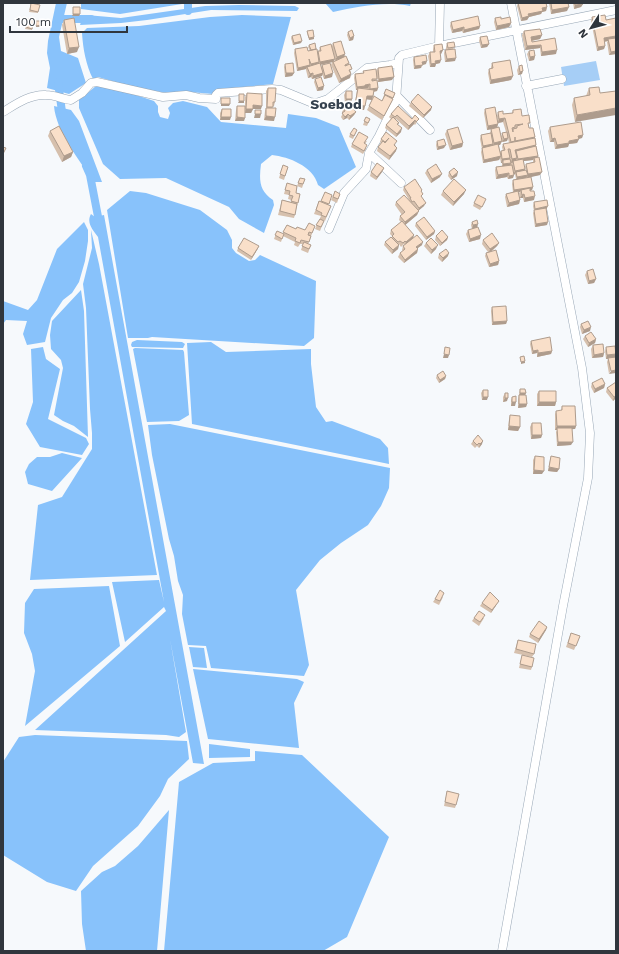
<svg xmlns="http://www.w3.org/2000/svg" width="619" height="954" viewBox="0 0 619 954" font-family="'Work Sans',sans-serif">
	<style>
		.green { fill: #a6cef6 }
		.water { fill: #88c2fb }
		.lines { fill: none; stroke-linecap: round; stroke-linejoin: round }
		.canal { stroke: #88c2fb; stroke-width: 8 }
		.minor-casing { stroke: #98a7b6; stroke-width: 9 }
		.minor { stroke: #fff; stroke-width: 8 }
		.wall { fill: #d6c0ad; fill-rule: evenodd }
		.shaded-wall { fill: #ae9c8d }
		.building { fill: #f9dfc9; stroke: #ae9c8d; fill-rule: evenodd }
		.labels { text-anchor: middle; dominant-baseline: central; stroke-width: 3.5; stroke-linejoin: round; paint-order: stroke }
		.neighbourhood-label { font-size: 14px; font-weight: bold; fill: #35414e; stroke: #fff }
	</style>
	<rect width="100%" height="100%" fill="#f6f9fc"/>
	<path class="green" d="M 596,61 L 600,80 L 564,86 L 561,67 Z"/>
	<path class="water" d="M 56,3 L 67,3 L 59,37 L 61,51 L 78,58 L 86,83 L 69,94 L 47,88 L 50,68 L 47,53 L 48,41 Z
		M 81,3 L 182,3 L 182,4 L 120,14 L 81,9 Z
		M 325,3 L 411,3 L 410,6 C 384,1 358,7 333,12 Z
		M 239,5 L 295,6 L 299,8 L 297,11 L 211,10 L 147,20 L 121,23 L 80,25 L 83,16 L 86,15 L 121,18 L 205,6 Z
		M 242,15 L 291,17 L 273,84 L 223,89 L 213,94 L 190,92 L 168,93 L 140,89 L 98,77 L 93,79 C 86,65 83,49 82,33 L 87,28 L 139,26 L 210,17 Z
		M 96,86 L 124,91 L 154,101 L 158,106 L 158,112 L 160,117 L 168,119 L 170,113 L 168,108 L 173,103 L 183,101 L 207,107 L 221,122 L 286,128 L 288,114 L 316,118 L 339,127 L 356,167 L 324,189 L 318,185 C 313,166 289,157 272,155 L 261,164 C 259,180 259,191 273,200 L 274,205 L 264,233 L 239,219 L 229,207 L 166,178 L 120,179 L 103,164 L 79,108 L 79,100 Z
		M 54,106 L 71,110 L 79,121 L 102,182 L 94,182 C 80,161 56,132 54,106 Z
		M 130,191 L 146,193 L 200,210 L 227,230 L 232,240 L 232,248 L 236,253 L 249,261 L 255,260 L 260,255 L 316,281 L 314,338 L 304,346 L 152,337 L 148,338 L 128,338 L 107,210 Z
		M 91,214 L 95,217 L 104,215 L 204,764 L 193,763 L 170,639 L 186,732 L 179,737 L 166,735 L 35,730 L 166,611 L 164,607 L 125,642 L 112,582 L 159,580 L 164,602 L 98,237 C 93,230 86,223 91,214 Z
		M 84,222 L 88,230 L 88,241 L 85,261 L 79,282 L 72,293 L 63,300 L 51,318 L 45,342 L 27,345 L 23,334 L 27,321 L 6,320 L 3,324 L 3,301 L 28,310 L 37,300 L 57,249 Z
		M 91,230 L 99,264 L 157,575 L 30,580 L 38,505 L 62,497 L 92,449 L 92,433 L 90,409 L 86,308 L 83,284 L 92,248 Z
		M 81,290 L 84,311 L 88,437 L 74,426 L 63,421 L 54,415 L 63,368 L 61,360 L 51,349 L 50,335 L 52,321 Z
		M 137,340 L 182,342 L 185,344 L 183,348 L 132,347 L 131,345 L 132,342 Z
		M 211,342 L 226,352 L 311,349 L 311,364 L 316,407 L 326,422 L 332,421 L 380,439 L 388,448 L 389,464 L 192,424 L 187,343 Z
		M 43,347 L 46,359 L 60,369 L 48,419 L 86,438 L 89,444 L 82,455 L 40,447 L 26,424 L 33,402 L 31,349 Z
		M 135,348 L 183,350 L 184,352 L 189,415 L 179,421 L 147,422 L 133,349 Z
		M 170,424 L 390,468 L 389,488 L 381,506 L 368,525 L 341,543 L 320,560 L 296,590 L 309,665 L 304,676 L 211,668 L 206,646 L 188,645 L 182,614 L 183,595 L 178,581 L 174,556 L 169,539 L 152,455 L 148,425 Z
		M 62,453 L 82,458 L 52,491 L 28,484 L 25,472 L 29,464 L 37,457 L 50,457 Z
		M 109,586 L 120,646 L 25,726 L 35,671 L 32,654 L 24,633 L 25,603 L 34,589 Z
		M 189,647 L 204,648 L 207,668 L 193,667 Z
		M 193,669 L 297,679 L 304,682 L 294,703 L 299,748 L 208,739 Z
		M 35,735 L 187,741 L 189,759 L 168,779 L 160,796 L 138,826 L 93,866 L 76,891 L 47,882 L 3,855 L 3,762 L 19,737 Z
		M 209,744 L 250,749 L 250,757 L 209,758 Z
		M 255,751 L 302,755 L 389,837 L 347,937 L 323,951 L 164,951 L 179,782 L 213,763 L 255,761 Z
		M 169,810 L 157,951 L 86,951 L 82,924 L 81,891 L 102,872 L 115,866 L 138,846 Z"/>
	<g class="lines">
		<path class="canal" d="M 188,11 L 188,3
			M 59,19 L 91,19
			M 58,82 L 62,112 L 65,117
			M 86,166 L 90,175 L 100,227"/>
		<defs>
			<path id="minor" d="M 439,46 L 440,3
				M 526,86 L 562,79
				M 396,95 L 430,130
				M 3,112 C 16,104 30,94 46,95 C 55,95 62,99 71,100 L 82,93 L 91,83 L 97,82 L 163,97 L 186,95 L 199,98 L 216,99 L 216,95 L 218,93 L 272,89 L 281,90 L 310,102 L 316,103 L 328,99 L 367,68 L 390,65 L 398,63
				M 369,153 L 401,183
				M 329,229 L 344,193 L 366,169 L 369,153 L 379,136 L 396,101 L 399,58 L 402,55 L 439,46 L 616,10
				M 502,951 L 563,606 L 588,478 L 590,433 L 582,368 L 511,3"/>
		</defs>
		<use href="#minor" class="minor-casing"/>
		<use href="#minor" class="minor"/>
	</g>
	<path class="wall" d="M 31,3 L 38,12 L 38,13 L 29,12 Z
		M 518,3 L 546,3 L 547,7 L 546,11 L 542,12 L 541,14 L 529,17 L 527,20 L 521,21 L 517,6 Z
		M 549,3 L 568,3 L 567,11 L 551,14 Z
		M 573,3 L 583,3 L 583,4 L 581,7 L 574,9 Z
		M 592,17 L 606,20 L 616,54 L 609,55 L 607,42 L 608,41 L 604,42 L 605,46 L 604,49 L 597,51 L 591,21 Z
		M 495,18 L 501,19 L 511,23 L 509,27 L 496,30 L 494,22 Z
		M 28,19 L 34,20 L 32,30 L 25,29 Z
		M 64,20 L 77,52 L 67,54 L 62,25 Z
		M 451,22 L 480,26 L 479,29 L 463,33 L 462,31 L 452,33 L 450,26 Z
		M 307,31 L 314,37 L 314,39 L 309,40 L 307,33 Z
		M 524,31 L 542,35 L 540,39 L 532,41 L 532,42 L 555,38 L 556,54 L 541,56 L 540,48 L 525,50 L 522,35 Z
		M 348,32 L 354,36 L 353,40 L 349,41 L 347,35 Z
		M 292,36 L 301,43 L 293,45 L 291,38 Z
		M 480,37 L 489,44 L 487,47 L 481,48 L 479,41 Z
		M 333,43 L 345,54 L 344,56 L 349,63 L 348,65 L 351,72 L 350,78 L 339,83 L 331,65 L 332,62 L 320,65 L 321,68 L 322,65 L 332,77 L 324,79 L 322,74 L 322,76 L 312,79 L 311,77 L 308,78 L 306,70 L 306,69 L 297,71 L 294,53 L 295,49 L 308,51 L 310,51 L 308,47 L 309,45 L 316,49 L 317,53 L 318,51 L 319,51 L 320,47 L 332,46 ZM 334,55 L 335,60 L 334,61 Z
		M 447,43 L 454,49 L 455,61 L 445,62 L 444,53 L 445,50 L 446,50 L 446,47 Z
		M 434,45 L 443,50 L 441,54 L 440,54 L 440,63 L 436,64 L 435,67 L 430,67 L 428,56 L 430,52 L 433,52 L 433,49 Z
		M 529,51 L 535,56 L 534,60 L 529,61 L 527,54 Z
		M 414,57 L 426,64 L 422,65 L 421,68 L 414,69 L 413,60 Z
		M 492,63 L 513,76 L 511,80 L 490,84 L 488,73 L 489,69 L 491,69 L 491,67 Z
		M 285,64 L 294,73 L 292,76 L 285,77 L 284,67 Z
		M 519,66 L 522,74 L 518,75 L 517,70 Z
		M 378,68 L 392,80 L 378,82 L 376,72 Z
		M 363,71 L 377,80 L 378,88 L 377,91 L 374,92 L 372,100 L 382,101 L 386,89 L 395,93 L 391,103 L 382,120 L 367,110 L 372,100 L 366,99 L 364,110 L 354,109 L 357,90 L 356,90 L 354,78 L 355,74 L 363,73 Z
		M 315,79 L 323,90 L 317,91 L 314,82 Z
		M 268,88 L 275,102 L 274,106 L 273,106 L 272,108 L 274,121 L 264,120 L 265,111 L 266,108 L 266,91 Z
		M 589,88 L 600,93 L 575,122 L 572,105 L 574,98 L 586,96 Z
		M 346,91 L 352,99 L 351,102 L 345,103 L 344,95 Z
		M 247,93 L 261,109 L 253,109 L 251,113 L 245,113 L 244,121 L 235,121 L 236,110 L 237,106 L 245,106 L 245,97 Z
		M 411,102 L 431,110 L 423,118 L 409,106 Z
		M 344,108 L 356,112 L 354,115 L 349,120 L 347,118 L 343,120 L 341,117 L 343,113 L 342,112 Z
		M 222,109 L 230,120 L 220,120 L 220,113 Z
		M 485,109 L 498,124 L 497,127 L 502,141 L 500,145 L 499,145 L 500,153 L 501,151 L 503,151 L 502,147 L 503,144 L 509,143 L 508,138 L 507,141 L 502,142 L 501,137 L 502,133 L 506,132 L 503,122 L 498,123 L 497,116 L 498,112 L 503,114 L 512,113 L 513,110 L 522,116 L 529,126 L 528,126 L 529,128 L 535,138 L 540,175 L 528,177 L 533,187 L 532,190 L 530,191 L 534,200 L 524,202 L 523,198 L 520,198 L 519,193 L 520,192 L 518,192 L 520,200 L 519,204 L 507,207 L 505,197 L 506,194 L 513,192 L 512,184 L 513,180 L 516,179 L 515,174 L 514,174 L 513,178 L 508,179 L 507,177 L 496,179 L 495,170 L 496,167 L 502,166 L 502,163 L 501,163 L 500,158 L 499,160 L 483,163 L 481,152 L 482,149 L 480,139 L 481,135 L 490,133 L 491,129 L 487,130 L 484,113 ZM 533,160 L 533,162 L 526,164 L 525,167 L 526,170 L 525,170 L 523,161 Z
		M 391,114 L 412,119 L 417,122 L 415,125 L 414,124 L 408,130 L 396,119 L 395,119 L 398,125 L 401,132 L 396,137 L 385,128 L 386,125 L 391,119 L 389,117 Z
		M 366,117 L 370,119 L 367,126 L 363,125 Z
		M 550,127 L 583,135 L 582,138 L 579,139 L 577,143 L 569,144 L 568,147 L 555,149 L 554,142 L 550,142 L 548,131 Z
		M 357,130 L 353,139 L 349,137 L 350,134 Z
		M 447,130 L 463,143 L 462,147 L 450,150 L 445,134 Z
		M 50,131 L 73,152 L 71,157 L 62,162 L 48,136 Z
		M 381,139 L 396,145 L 395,146 L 396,151 L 389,160 L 377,151 L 378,147 L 381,143 L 380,142 Z
		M 367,141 L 365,144 L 366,149 L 363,154 L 351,147 L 352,144 Z
		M 437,141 L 444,148 L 437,150 L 436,145 Z
		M 283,165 L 288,167 L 284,180 L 279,178 Z
		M 384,168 L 382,172 L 376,180 L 370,176 L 371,172 Z
		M 427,170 L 440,177 L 431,183 L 425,173 Z
		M 449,172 L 457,176 L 451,180 L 448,176 Z
		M 300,178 L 305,179 L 302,188 L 297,186 L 296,193 L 300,194 L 294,218 L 278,215 L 282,200 L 291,202 L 291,200 L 288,199 L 289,195 L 284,194 L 287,183 L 297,186 Z
		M 404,187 L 421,192 L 422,197 L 424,206 L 418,211 L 417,215 L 405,225 L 413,238 L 422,245 L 418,248 L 417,253 L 404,263 L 398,257 L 400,253 L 403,251 L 402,250 L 403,246 L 405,245 L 404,244 L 401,247 L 399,244 L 398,249 L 392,254 L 384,245 L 385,242 L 392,237 L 392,236 L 390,234 L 391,230 L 401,222 L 399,220 L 400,216 L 402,215 L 395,205 L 396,202 L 409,201 L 409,200 L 403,190 Z
		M 335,191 L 340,194 L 337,203 L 331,200 Z
		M 443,191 L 464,194 L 453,206 L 441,195 Z
		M 325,192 L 332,195 L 328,205 L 331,206 L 325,221 L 322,220 L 324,221 L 320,231 L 315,229 L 321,216 L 314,214 L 319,201 L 321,202 Z
		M 485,202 L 480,210 L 473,206 L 474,203 Z
		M 534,202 L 546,210 L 547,225 L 535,227 L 533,213 L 534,211 L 533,206 Z
		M 472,222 L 480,239 L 469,242 L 466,234 L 468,230 L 472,229 L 471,225 Z
		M 416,223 L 435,231 L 434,234 L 426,240 L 415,226 Z
		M 287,225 L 296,229 L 305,230 L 315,226 L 308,244 L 311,245 L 308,253 L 301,250 L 303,244 L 300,244 L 298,247 L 294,245 L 295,242 L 283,236 L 281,242 L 274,239 L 277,231 L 283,234 Z
		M 436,236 L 448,237 L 447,240 L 440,246 L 435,240 Z
		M 483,240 L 499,243 L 497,246 L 491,252 L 499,261 L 498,265 L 489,267 L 485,256 L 486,253 L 488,252 L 482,244 Z
		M 426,243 L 436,249 L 431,254 L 424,246 Z
		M 259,246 L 257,250 L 251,260 L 237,251 L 238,248 Z
		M 439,254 L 448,256 L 442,262 L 438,258 Z
		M 587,271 L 596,279 L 594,283 L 588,284 L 585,275 Z
		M 492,307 L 507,321 L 506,324 L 492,325 L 491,311 Z
		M 581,324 L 590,331 L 582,334 L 580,327 Z
		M 585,336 L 596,339 L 595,343 L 588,347 L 583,339 Z
		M 531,341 L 552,351 L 551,354 L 537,357 L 537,353 L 532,354 L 530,344 Z
		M 593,345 L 604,353 L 603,357 L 592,358 L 591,349 Z
		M 606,347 L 616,354 L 615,357 L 616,357 L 609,374 L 607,362 L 608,359 L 606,359 L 605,351 Z
		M 437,375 L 446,376 L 445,379 L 439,383 L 436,378 Z
		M 616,382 L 616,398 L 613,401 L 606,392 L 607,388 Z
		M 592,383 L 605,384 L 604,388 L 594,393 L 591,387 Z
		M 520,389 L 526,393 L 525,395 L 527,404 L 526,407 L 518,408 L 518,399 Z
		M 483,390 L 487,400 L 482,400 L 481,393 Z
		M 539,391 L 556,402 L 555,406 L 537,406 L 537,394 Z
		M 505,393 L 507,401 L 503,402 L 503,397 Z
		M 512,397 L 515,406 L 511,406 L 511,400 Z
		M 562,406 L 576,426 L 575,429 L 572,429 L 571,445 L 557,446 L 556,432 L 557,430 L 555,430 L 555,414 L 556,411 L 561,411 Z
		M 510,415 L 520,427 L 518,431 L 508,430 L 509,419 Z
		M 532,423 L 542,435 L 541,438 L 531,439 L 530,427 Z
		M 473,441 L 482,444 L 479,448 L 477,446 L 475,448 L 471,444 Z
		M 535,456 L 542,474 L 533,474 L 533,460 Z
		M 551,456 L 559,469 L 557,472 L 548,471 L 550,460 Z
		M 443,597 L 439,605 L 433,602 L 435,599 Z
		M 482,603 L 497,604 L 491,613 L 480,606 Z
		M 474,618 L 484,618 L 479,626 L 472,621 Z
		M 547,627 L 546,630 L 538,643 L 529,637 L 530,634 Z
		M 571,633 L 580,636 L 574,650 L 566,647 Z
		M 518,640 L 534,654 L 532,657 L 514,653 Z
		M 522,655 L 532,667 L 531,670 L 519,668 Z
		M 447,791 L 456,805 L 455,808 L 444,806 Z"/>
	<path class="shaded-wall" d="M 583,4 L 581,7 L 574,9 L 575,5 Z
		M 547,7 L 546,11 L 542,12 L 541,14 L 529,17 L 527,20 L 521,21 L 522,18 L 528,14 L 542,8 Z
		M 569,7 L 567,11 L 551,14 L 552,10 Z
		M 73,14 L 80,14 L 79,16 L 72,16 Z
		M 511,23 L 509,27 L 496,30 L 497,26 Z
		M 41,25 L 41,27 L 36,27 L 36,26 Z
		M 480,26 L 479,29 L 463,33 L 464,30 Z
		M 464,27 L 462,31 L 452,33 L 453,30 Z
		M 542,35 L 540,39 L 530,41 L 531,37 Z
		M 354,36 L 353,40 L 349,41 L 350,38 Z
		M 616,36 L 616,39 L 608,39 L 608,41 L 602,42 L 604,38 Z
		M 314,37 L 314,39 L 309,40 L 309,38 Z
		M 302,41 L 301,43 L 293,45 L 294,43 Z
		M 489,44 L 487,47 L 481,48 L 482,45 Z
		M 541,45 L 540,48 L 525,50 L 527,46 Z
		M 605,46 L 604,49 L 597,51 L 598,47 Z
		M 79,47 L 77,52 L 67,54 L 69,48 Z
		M 443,50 L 441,54 L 438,54 L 440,51 Z
		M 557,50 L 556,54 L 541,56 L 542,52 Z
		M 616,51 L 616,54 L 609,55 L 611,52 Z
		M 345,54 L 344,58 L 335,60 L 337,57 Z
		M 535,56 L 534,60 L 529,61 L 530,57 Z
		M 456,58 L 455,61 L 445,62 L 447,59 Z
		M 335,59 L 333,62 L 319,65 L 320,62 Z
		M 441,60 L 440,63 L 436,64 L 435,67 L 430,67 L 431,64 L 435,61 Z
		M 427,61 L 426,64 L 422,65 L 421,68 L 414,69 L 415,66 L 422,62 Z
		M 319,62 L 318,66 L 310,68 L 311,64 Z
		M 310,65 L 309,69 L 307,67 L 306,69 L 297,71 L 298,68 Z
		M 523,71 L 522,74 L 518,75 L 520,72 Z
		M 286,73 L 294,73 L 292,76 L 285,77 Z
		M 313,73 L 311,77 L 308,78 L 310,74 Z
		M 323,73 L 322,76 L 312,79 L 313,76 Z
		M 333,73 L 332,77 L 324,79 L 325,76 Z
		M 351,74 L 350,78 L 339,83 L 341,79 Z
		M 513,76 L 511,80 L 490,84 L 491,80 Z
		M 394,77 L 392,80 L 378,82 L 379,79 Z
		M 370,84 L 368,88 L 358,88 L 357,90 L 356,90 L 357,87 Z
		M 324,86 L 323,90 L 317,91 L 318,88 Z
		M 378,88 L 377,91 L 369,92 L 370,89 Z
		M 367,96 L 373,96 L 372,100 L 365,99 Z
		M 346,99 L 352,99 L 351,102 L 345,103 Z
		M 239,101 L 244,101 L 244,103 L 238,103 Z
		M 221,104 L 230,104 L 229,106 L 221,106 Z
		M 253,105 L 262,106 L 261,109 L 252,109 Z
		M 355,105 L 365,106 L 364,110 L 354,109 Z
		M 432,107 L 431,110 L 423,118 L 424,115 Z
		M 616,108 L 616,115 L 575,122 L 577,115 Z
		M 246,109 L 253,109 L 251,113 L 245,113 Z
		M 356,112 L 354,115 L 349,120 L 350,116 Z
		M 255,114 L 261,114 L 260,118 L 254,118 Z
		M 348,114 L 347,118 L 343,120 L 345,117 Z
		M 266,116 L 275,117 L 274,121 L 264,120 Z
		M 221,117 L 231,117 L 230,120 L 220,120 Z
		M 237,117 L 245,118 L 244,121 L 235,121 Z
		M 505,118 L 503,122 L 498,123 L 499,119 Z
		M 415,120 L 414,124 L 408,130 L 409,126 Z
		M 498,124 L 497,128 L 487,130 L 488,126 Z
		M 402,128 L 401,132 L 396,137 L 397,134 Z
		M 583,135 L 582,138 L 577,139 L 578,136 Z
		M 535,137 L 534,141 L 514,144 L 515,141 Z
		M 508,138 L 507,141 L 502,142 L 504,139 Z
		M 555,138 L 554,142 L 550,142 L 552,139 Z
		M 579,139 L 577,143 L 569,144 L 568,147 L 555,149 L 557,145 L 569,141 Z
		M 502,141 L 500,145 L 493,146 L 494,143 Z
		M 463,143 L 462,147 L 450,150 L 452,146 Z
		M 493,144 L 492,148 L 482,150 L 483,146 Z
		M 446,145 L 444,148 L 437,150 L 438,147 Z
		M 536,145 L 535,149 L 516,151 L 515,153 L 515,150 Z
		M 397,148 L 396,151 L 389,160 L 390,156 Z
		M 73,152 L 71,157 L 62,162 L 64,156 Z
		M 501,156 L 499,160 L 483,163 L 484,160 Z
		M 538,156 L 537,159 L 534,158 L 533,160 L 516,162 L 518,159 Z
		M 510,158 L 509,161 L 503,160 L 502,163 L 501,163 L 502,159 Z
		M 517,158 L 515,162 L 511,163 L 512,159 Z
		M 511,163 L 510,166 L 502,168 L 503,164 Z
		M 384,168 L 382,172 L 376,180 L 377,177 Z
		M 525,169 L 524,173 L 516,172 L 515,174 L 513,175 L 515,171 Z
		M 458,172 L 457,176 L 451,180 L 452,177 Z
		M 542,172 L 540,175 L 527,178 L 528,174 Z
		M 509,173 L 507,177 L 496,179 L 498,175 Z
		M 442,174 L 440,177 L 431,183 L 432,179 Z
		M 514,175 L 513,178 L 508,179 L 509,176 Z
		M 528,175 L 526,178 L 516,181 L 517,177 Z
		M 533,187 L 532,190 L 521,192 L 521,190 L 520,192 L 513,193 L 514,190 Z
		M 466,190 L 464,194 L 453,206 L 454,202 Z
		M 524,194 L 523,198 L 520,198 L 522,195 Z
		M 535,196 L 534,200 L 524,202 L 525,198 Z
		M 520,200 L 519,204 L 507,207 L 509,203 Z
		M 426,203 L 424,206 L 418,211 L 419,208 Z
		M 548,206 L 546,210 L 534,211 L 535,209 Z
		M 419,211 L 417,215 L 404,226 L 405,222 Z
		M 548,222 L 547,225 L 535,227 L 536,224 Z
		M 478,224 L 477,228 L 472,229 L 473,225 Z
		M 435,231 L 434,234 L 426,240 L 427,237 Z
		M 414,235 L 413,239 L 405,246 L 406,242 Z
		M 481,235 L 480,239 L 469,242 L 470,239 Z
		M 448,237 L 447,240 L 440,246 L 442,243 Z
		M 423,242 L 422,245 L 415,250 L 416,247 Z
		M 499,243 L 497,246 L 489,253 L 490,249 Z
		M 399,245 L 398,249 L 392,254 L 393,250 Z
		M 438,245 L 436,249 L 431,254 L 432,250 Z
		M 259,246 L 257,250 L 251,260 L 252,257 Z
		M 418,249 L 417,253 L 404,263 L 405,260 Z
		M 449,253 L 448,256 L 442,262 L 443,258 Z
		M 499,261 L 498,265 L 489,267 L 490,264 Z
		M 596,279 L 594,283 L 588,284 L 589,281 Z
		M 507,321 L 506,324 L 492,325 L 493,322 Z
		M 591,327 L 590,331 L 582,334 L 584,330 Z
		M 596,339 L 595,343 L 588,347 L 589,343 Z
		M 538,350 L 537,353 L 532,354 L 533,351 Z
		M 552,351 L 551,354 L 537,357 L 538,353 Z
		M 604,353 L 603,357 L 592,358 L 594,355 Z
		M 444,354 L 449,355 L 448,358 L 443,358 Z
		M 616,354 L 615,358 L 606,359 L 607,355 Z
		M 525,361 L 525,363 L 521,364 L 521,362 Z
		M 616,370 L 616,373 L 609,374 L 611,371 Z
		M 446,376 L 445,379 L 439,383 L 440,380 Z
		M 605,384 L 604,388 L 594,393 L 595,389 Z
		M 520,393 L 526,393 L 524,396 L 519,396 Z
		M 616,396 L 616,398 L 613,401 L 614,397 Z
		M 483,397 L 488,397 L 487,400 L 482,400 Z
		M 505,398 L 508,398 L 507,401 L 503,402 Z
		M 512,402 L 516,402 L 515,406 L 511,406 Z
		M 539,402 L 556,402 L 555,406 L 537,406 Z
		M 519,404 L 527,404 L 526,407 L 518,408 Z
		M 509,426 L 520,427 L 518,431 L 508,430 Z
		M 557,426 L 576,426 L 575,429 L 558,430 L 557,428 L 557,430 L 555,430 Z
		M 532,435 L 542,435 L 541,438 L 531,439 Z
		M 483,441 L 482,444 L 479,448 L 480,444 Z
		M 558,442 L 573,442 L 571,445 L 557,446 Z
		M 549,467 L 559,469 L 557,472 L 548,471 Z
		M 534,470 L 544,471 L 542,474 L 533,474 Z
		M 499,601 L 491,613 L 492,610 Z
		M 547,627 L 546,630 L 538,643 L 539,639 Z"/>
	<path class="building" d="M 31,3 L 40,5 L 38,12 L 30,10 Z
		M 518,3 L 546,3 L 547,7 L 542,8 L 543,11 L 528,14 L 529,16 L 522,18 Z
		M 551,3 L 568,3 L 569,7 L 552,10 Z
		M 575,3 L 583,3 L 583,4 L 575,5 Z
		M 73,7 L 80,7 L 80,14 L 73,14 Z
		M 605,15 L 606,20 L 616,18 L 616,36 L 604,38 L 605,46 L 598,47 L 592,17 Z
		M 478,16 L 480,26 L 464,30 L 464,27 L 453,30 L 451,22 Z
		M 501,17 L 501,19 L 510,17 L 511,23 L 497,26 L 495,18 Z
		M 74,18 L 79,47 L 69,48 L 64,20 Z
		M 28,19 L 34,20 L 32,29 L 26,27 Z
		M 36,21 L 41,21 L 41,25 L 36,26 Z
		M 540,29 L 542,35 L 531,37 L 532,42 L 555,38 L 557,50 L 542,52 L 541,45 L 527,46 L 524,31 Z
		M 313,30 L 314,37 L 309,38 L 307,31 Z
		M 352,30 L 354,36 L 350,38 L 348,32 Z
		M 300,34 L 302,41 L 294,43 L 292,36 Z
		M 487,36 L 489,44 L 482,45 L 480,37 Z
		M 616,38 L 616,51 L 611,52 L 608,39 Z
		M 341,41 L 345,54 L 337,57 L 333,43 Z
		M 454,42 L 455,47 L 448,48 L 447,43 Z
		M 315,43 L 316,49 L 311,50 L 309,45 Z
		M 331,44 L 335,59 L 320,62 L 318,51 L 321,51 L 320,47 Z
		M 442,44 L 443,50 L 440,51 L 441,60 L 435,61 L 436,63 L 431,64 L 430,52 L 435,52 L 434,45 Z
		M 307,47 L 308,51 L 317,49 L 319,62 L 311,64 L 309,59 L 310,65 L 298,68 L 295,49 Z
		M 455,49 L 456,58 L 447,59 L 445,50 Z
		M 534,50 L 535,56 L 530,57 L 529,51 Z
		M 426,55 L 427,61 L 422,62 L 423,65 L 415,66 L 414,57 Z
		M 346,56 L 349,63 L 345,65 L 345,66 L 350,64 L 352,69 L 349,70 L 351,74 L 341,79 L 333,62 Z
		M 510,60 L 513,76 L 491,80 L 489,69 L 493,68 L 492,63 Z
		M 293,63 L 294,73 L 286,73 L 285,64 Z
		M 320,63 L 323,73 L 313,76 L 313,73 L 310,74 L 307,67 Z
		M 330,63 L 333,73 L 325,76 L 322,65 Z
		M 522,65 L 523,71 L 520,72 L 519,66 Z
		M 392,66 L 394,77 L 379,79 L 378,68 Z
		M 376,69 L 377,79 L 372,79 L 372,81 L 377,80 L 378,88 L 370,89 L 370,84 L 365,85 L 365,86 L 357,87 L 355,74 L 364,73 L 363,71 Z
		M 321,77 L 324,86 L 318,88 L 315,79 Z
		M 599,87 L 600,93 L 616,91 L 616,108 L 577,115 L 574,98 L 590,95 L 589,88 Z
		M 268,88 L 276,88 L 275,102 L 273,102 L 273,107 L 267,107 Z
		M 358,88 L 374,90 L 373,96 L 367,96 L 365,106 L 355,105 Z
		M 386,89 L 395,93 L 393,98 L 384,94 Z
		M 346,91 L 352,91 L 352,99 L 346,99 Z
		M 247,93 L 262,94 L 262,106 L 253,105 L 253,109 L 246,109 Z
		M 239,94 L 244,94 L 244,101 L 239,101 Z
		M 418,94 L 432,107 L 424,115 L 411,102 Z
		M 385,95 L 393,99 L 384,116 L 369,106 L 374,96 L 382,101 Z
		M 221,98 L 230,98 L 230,104 L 221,104 Z
		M 349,104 L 356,112 L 350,116 L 348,114 L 345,117 L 342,113 L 345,111 L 344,108 Z
		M 237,106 L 245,106 L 245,118 L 237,117 Z
		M 398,106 L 412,119 L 415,115 L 419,119 L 416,122 L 415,120 L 409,126 L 397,115 L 395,117 L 391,114 Z
		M 495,107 L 498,124 L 488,126 L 485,109 Z
		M 266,108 L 276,108 L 275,117 L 266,116 Z
		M 222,109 L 231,109 L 231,117 L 221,117 Z
		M 521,109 L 522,116 L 529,115 L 530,123 L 528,123 L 529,128 L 533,128 L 535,137 L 515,141 L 515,137 L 515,141 L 511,142 L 505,118 L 499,119 L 498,112 L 503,111 L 503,114 L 513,113 L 513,110 ZM 523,124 L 517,126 L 517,128 L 513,129 L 513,132 L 512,128 L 515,127 L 515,125 Z
		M 255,110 L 261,110 L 261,114 L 255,114 Z
		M 366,117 L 370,119 L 368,123 L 364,121 Z
		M 393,117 L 399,123 L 397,124 L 402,128 L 397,134 L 386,125 Z
		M 581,122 L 583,135 L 578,136 L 579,139 L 569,141 L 569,143 L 557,145 L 555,138 L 552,139 L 550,127 Z
		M 59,126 L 73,152 L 64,156 L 50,131 Z
		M 458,127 L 463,143 L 452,146 L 447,130 Z
		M 499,127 L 502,141 L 494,143 L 491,129 Z
		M 354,128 L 357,130 L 354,136 L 350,134 Z
		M 359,132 L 368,137 L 364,143 L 367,145 L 364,151 L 352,144 Z
		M 386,132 L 397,141 L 394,145 L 397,148 L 390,156 L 378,147 L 383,141 L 385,143 L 389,138 L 385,142 L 381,139 Z
		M 507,132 L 508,138 L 504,139 L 502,133 Z
		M 491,133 L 493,144 L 483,146 L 481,135 Z
		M 535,138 L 536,145 L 515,150 L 517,158 L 512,159 L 510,149 L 508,149 L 510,158 L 502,159 L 501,151 L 505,150 L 503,144 Z
		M 444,139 L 446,145 L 438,147 L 437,141 Z
		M 498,144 L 501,156 L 484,160 L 482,148 Z
		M 536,146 L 538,156 L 518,159 L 516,151 Z
		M 3,147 L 6,148 L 3,154 Z
		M 539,157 L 542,172 L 528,174 L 526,164 L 535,162 L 534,158 Z
		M 510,159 L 511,163 L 503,164 L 503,160 Z
		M 523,159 L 525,169 L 515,171 L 513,161 Z
		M 377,163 L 384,168 L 377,177 L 371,172 Z
		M 436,164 L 442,174 L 432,179 L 427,170 Z
		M 283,165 L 288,167 L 285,176 L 280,174 Z
		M 512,165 L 514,175 L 509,176 L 509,173 L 498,175 L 496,167 Z
		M 454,168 L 458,172 L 452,177 L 449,172 Z
		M 526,170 L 528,175 L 517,177 L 516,172 Z
		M 531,177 L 533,187 L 514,190 L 513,180 Z
		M 300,178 L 305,179 L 303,184 L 298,183 Z
		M 415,179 L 422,190 L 421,191 L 423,194 L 421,196 L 426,203 L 419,208 L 414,201 L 412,202 L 410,198 L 411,198 L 404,187 Z
		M 454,179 L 466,190 L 454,202 L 443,191 Z
		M 287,183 L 297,186 L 296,193 L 300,194 L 298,203 L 291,201 L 293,196 L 289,195 L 290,191 L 285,190 Z
		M 530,188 L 530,191 L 534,191 L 535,196 L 525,198 L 524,194 L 522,195 L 521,190 Z
		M 335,191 L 340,194 L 338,199 L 333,197 Z
		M 518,191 L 520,200 L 509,203 L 506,194 Z
		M 325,192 L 332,195 L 329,204 L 321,201 Z
		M 404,195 L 419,211 L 405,222 L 400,216 L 405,212 L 396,202 Z
		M 478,195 L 486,199 L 482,207 L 474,203 Z
		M 282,200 L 297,204 L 295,215 L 280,211 Z
		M 547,200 L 548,206 L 535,209 L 534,202 Z
		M 319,201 L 331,206 L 326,217 L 321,215 L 322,213 L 316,210 Z
		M 546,208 L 548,222 L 536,224 L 534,210 Z
		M 424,217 L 435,231 L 427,237 L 416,223 Z
		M 320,219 L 324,221 L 321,227 L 316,225 Z
		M 477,220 L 478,224 L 473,225 L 472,222 Z
		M 402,221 L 414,235 L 406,242 L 405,241 L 403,243 L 400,241 L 398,242 L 392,236 L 394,234 L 391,230 Z
		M 309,223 L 315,226 L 312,233 L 309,232 L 308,235 L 311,236 L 309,242 L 301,240 L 300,243 L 295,241 L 296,238 L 283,232 L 287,225 L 296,229 L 297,227 L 305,230 Z
		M 478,227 L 481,235 L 470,239 L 468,230 Z
		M 442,230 L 448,237 L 442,243 L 436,236 Z
		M 277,231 L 284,234 L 282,239 L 275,235 Z
		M 492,233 L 499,243 L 490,249 L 483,240 Z
		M 417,235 L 423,242 L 416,247 L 418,249 L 405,260 L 400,253 L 405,249 L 403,246 Z
		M 391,237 L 399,245 L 393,250 L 385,242 Z
		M 244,238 L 259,246 L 252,257 L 238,248 Z
		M 431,238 L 438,245 L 432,250 L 426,243 Z
		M 304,242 L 311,245 L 309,249 L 302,246 Z
		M 446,249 L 449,253 L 443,258 L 439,254 Z
		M 496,250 L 499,261 L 490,264 L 486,253 Z
		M 593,269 L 596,279 L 589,281 L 587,271 Z
		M 506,306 L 507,321 L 493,322 L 492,307 Z
		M 588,321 L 591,327 L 584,330 L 581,324 Z
		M 591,332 L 596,339 L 589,343 L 585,336 Z
		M 550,337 L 552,351 L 538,353 L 538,350 L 533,351 L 531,341 Z
		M 603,344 L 604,353 L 594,355 L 593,345 Z
		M 615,346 L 616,354 L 607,355 L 606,347 Z
		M 445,347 L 450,348 L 449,355 L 444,354 Z
		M 524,356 L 525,361 L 521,362 L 520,357 Z
		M 616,357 L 616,370 L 611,371 L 608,358 Z
		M 443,371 L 446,376 L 440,380 L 437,375 Z
		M 602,378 L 605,384 L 595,389 L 592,383 Z
		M 616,382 L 616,396 L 614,397 L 607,388 Z
		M 520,389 L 525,389 L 526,393 L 520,393 Z
		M 483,390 L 488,390 L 488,397 L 483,397 Z
		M 539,391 L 556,391 L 556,402 L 539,402 Z
		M 505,393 L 508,393 L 508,398 L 505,398 Z
		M 519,395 L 526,395 L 527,404 L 519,404 Z
		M 516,396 L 516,402 L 512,402 L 512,397 Z
		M 562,406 L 575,406 L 576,426 L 557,426 L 556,411 L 562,410 Z
		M 510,415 L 520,416 L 520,427 L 509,426 Z
		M 532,423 L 541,423 L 542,435 L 532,435 Z
		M 557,428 L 572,428 L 573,442 L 558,442 Z
		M 478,435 L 483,441 L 480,444 L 479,443 L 477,445 L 473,441 Z
		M 535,456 L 544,457 L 544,471 L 534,470 Z
		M 551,456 L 560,458 L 559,469 L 549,467 Z
		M 440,590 L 444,593 L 440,601 L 435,599 Z
		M 490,592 L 499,601 L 492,610 L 482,603 Z
		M 479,611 L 485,615 L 480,622 L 474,618 Z
		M 539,621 L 547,627 L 539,639 L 530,634 Z
		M 571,633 L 580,636 L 576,646 L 568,643 Z
		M 518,640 L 536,644 L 534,654 L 516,649 Z
		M 522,655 L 534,658 L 532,667 L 520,664 Z
		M 447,791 L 459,794 L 456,805 L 445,802 Z"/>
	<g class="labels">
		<g class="neighbourhood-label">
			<text x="336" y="104">Soebod</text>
		</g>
	</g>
	<rect width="619" height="954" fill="none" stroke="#30363d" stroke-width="8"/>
	<g transform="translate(591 28) rotate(234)" stroke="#ffffff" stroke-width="3" paint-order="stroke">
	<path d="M0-3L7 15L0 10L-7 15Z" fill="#30363d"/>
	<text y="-6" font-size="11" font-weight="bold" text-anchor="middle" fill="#30363d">N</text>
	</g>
	<path d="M10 26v6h117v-6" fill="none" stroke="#30363d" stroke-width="2"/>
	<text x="16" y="26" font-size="12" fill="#30363d" stroke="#ffffff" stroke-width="3" paint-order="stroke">100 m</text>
</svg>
